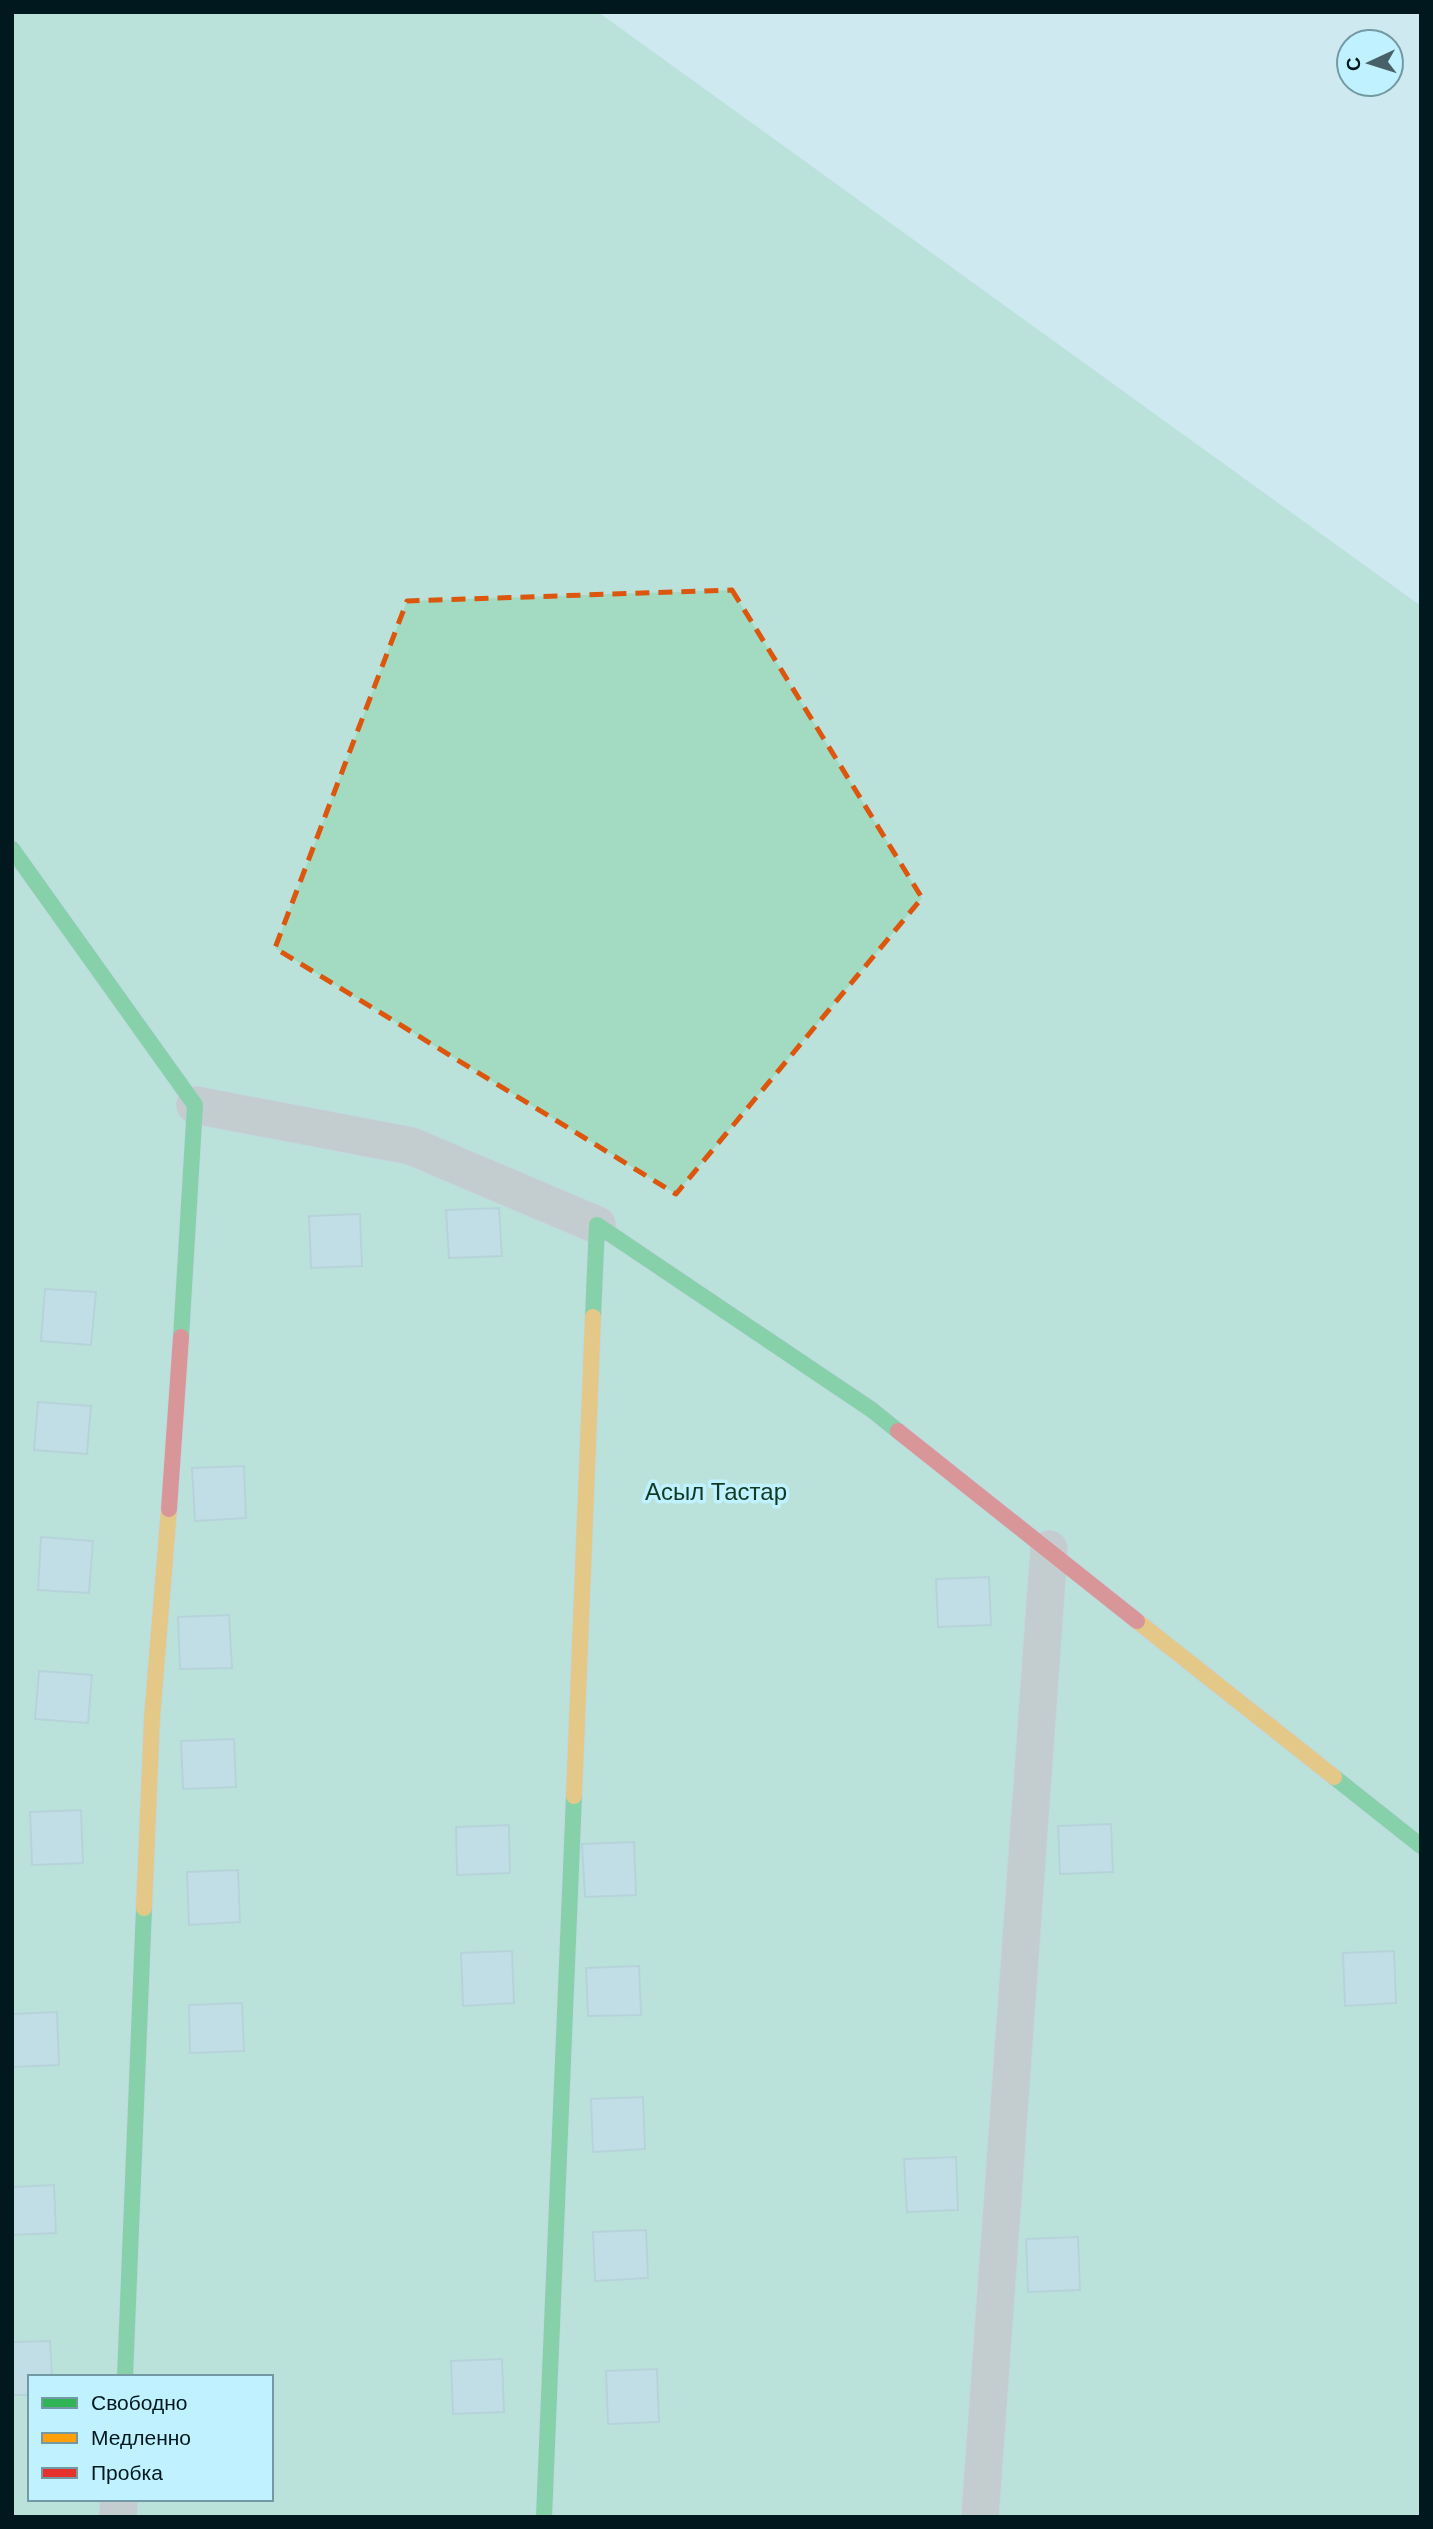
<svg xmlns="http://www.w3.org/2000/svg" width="1433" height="2529" viewBox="0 0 1433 2529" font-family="'DM Sans',sans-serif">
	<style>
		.green { fill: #a2dac2; fill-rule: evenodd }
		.building { fill: #b1d1d9; stroke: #9bb8be; stroke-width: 2 }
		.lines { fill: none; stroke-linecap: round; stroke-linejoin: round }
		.street-casing { stroke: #b0c6cc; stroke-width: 39 }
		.fast-casing { stroke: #b0c6cc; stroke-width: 18 }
		.slow-casing { stroke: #b0c6cc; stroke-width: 18 }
		.jam-casing { stroke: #b0c6cc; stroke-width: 18 }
		.street { stroke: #b7a8a4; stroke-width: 37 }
		.fast { stroke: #30b455; stroke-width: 16 }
		.slow { stroke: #ff9f0a; stroke-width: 16 }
		.jam { stroke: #e5322d; stroke-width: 16 }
		.marked { fill: none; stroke: #dc560d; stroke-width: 5; stroke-dasharray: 14 9; stroke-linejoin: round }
		.labels { text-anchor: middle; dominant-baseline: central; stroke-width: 7; stroke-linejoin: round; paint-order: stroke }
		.park-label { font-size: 24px; fill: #103a23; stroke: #c0f1fe }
	</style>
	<rect width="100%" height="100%" fill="#cee9f0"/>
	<path class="green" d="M 12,12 L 598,12 L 1421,606 L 1421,2517 L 12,2517 ZM 30,2377 L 271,2377 L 271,2499 L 30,2499 Z"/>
	<path class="building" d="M 499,1208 L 502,1256 L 449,1258 L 446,1210 Z
		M 360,1214 L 362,1266 L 311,1268 L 309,1216 Z
		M 45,1289 L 96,1292 L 91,1345 L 41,1341 Z
		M 38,1402 L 91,1406 L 87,1454 L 34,1450 Z
		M 244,1466 L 246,1518 L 195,1521 L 192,1468 Z
		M 41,1537 L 93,1541 L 89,1593 L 38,1590 Z
		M 989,1577 L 991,1625 L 938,1627 L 936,1579 Z
		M 229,1615 L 232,1668 L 180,1669 L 178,1617 Z
		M 39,1671 L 92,1675 L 88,1723 L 35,1719 Z
		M 234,1739 L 236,1787 L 183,1789 L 181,1741 Z
		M 81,1810 L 83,1863 L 32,1865 L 30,1812 Z
		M 1111,1824 L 1113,1872 L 1060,1874 L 1058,1826 Z
		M 509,1825 L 510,1873 L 457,1875 L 456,1827 Z
		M 634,1842 L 636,1895 L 585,1897 L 582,1844 Z
		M 238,1870 L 240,1922 L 189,1925 L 187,1872 Z
		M 512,1951 L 514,2003 L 463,2006 L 461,1953 Z
		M 1394,1951 L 1396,2003 L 1345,2006 L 1343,1953 Z
		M 639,1966 L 641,2015 L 588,2016 L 586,1968 Z
		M 242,2003 L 244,2051 L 190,2053 L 189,2005 Z
		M 57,2012 L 59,2065 L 12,2067 L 12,2014 Z
		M 643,2097 L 645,2149 L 593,2152 L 591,2099 Z
		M 956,2157 L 958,2210 L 907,2212 L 904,2159 Z
		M 54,2185 L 56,2233 L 12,2235 L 12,2187 Z
		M 646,2230 L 648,2278 L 595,2281 L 593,2232 Z
		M 1078,2237 L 1080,2290 L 1028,2292 L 1026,2239 Z
		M 50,2341 L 52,2377 L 30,2377 L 30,2395 L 12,2395 L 12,2342 Z
		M 502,2359 L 504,2412 L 453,2414 L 451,2361 Z
		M 657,2369 L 659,2422 L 608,2424 L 606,2371 Z"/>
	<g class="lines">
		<defs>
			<path id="street" d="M 195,1105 L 411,1146 L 597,1225
				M 118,2517 L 119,2499
				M 980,2517 L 1049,1549"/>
			<path id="fast" d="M 12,849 L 195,1105 L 181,1337
				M 593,1317 L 597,1225 L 872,1410 L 898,1431
				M 1334,1777 L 1421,1846
				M 125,2377 L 144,1908
				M 544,2517 L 574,1796"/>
			<path id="slow" d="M 1137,1621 L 1334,1777
				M 574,1796 L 593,1317
				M 144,1908 L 152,1718 L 169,1509"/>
			<path id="jam" d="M 898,1431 L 1137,1621
				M 169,1509 L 181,1337"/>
		</defs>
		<use href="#street" class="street-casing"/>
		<use href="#fast" class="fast-casing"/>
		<use href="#slow" class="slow-casing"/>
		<use href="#jam" class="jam-casing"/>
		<use href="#street" class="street"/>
		<use href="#fast" class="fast"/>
		<use href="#slow" class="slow"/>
		<use href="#jam" class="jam"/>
	</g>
	<path d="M0 0H1433V2529H0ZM 732,590 L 922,898 L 676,1194 L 275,948 L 407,601 Z" fill="#cee9f0" fill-opacity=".55" fill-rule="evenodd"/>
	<path class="marked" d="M 732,590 L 922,898 L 676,1194 L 275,948 L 407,601 Z"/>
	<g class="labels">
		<g class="park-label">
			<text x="716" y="1491">Асыл Тастар</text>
		</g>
	</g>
	<rect width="1433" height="2529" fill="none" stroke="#00181e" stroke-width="28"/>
	<rect x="28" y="2375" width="245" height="126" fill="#c0f1fe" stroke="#739aa4" stroke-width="2"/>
	<rect x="42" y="2398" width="35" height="10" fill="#30b455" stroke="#739aa4" stroke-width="2"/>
	<text x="91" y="2410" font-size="21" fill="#00181e">Свободно</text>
	<rect x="42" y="2433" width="35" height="10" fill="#ff9f0a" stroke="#739aa4" stroke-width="2"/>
	<text x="91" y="2445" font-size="21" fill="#00181e">Медленно</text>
	<rect x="42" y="2468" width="35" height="10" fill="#e5322d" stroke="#739aa4" stroke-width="2"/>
	<text x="91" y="2480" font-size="21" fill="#00181e">Пробка</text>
	<g transform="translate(1370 63) rotate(266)"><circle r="33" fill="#c0f1fe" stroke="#739aa4" stroke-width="2"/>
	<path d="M0-5L12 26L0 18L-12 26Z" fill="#486168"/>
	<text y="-10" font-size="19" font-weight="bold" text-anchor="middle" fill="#00181e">С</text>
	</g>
</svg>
